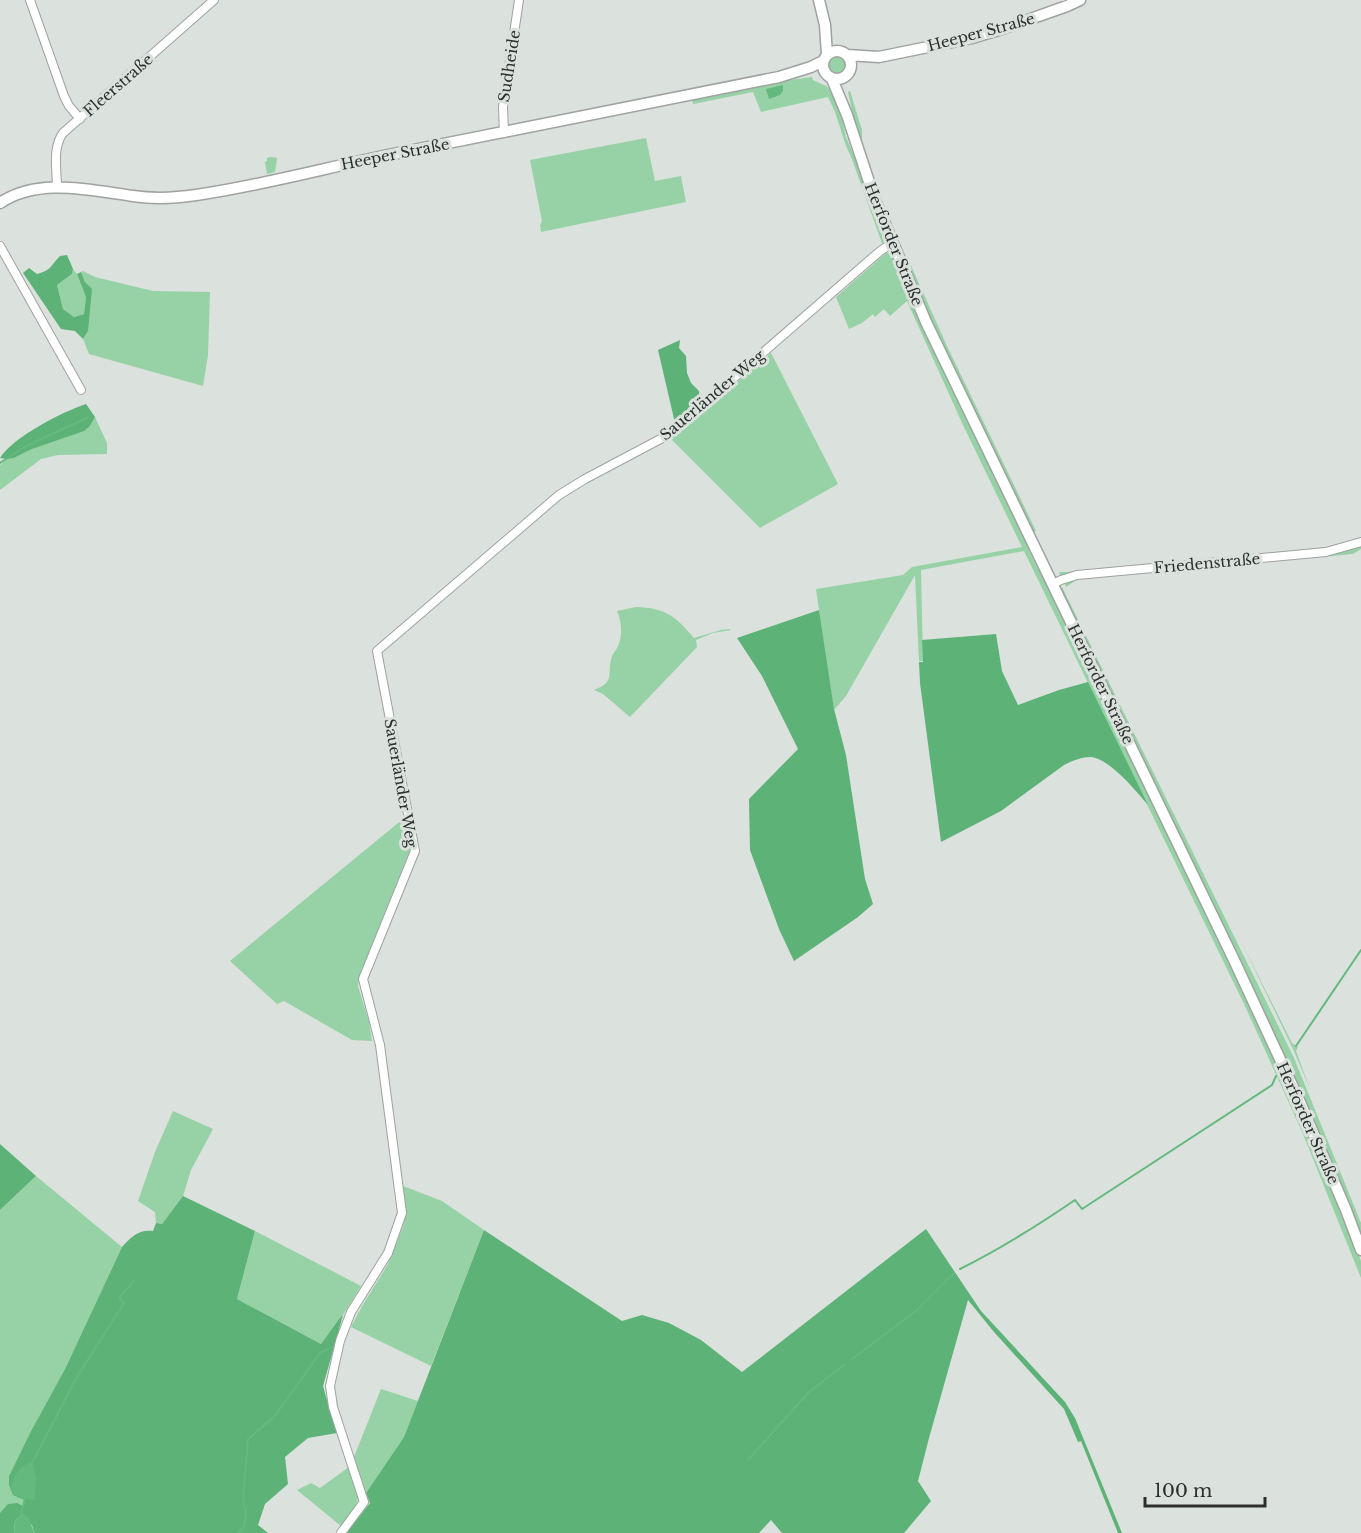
<svg xmlns="http://www.w3.org/2000/svg" width="1361" height="1533" viewBox="0 0 1361 1533" font-family="'Libre Baskerville',serif">
	<style>
		.green { fill: #96d2a5 }
		.forest { fill: #5db278 }
		.water { fill: #64b97e }
		.lines { fill: none; stroke-linecap: round; stroke-linejoin: round }
		.stream { stroke: #64b97e; stroke-width: 2 }
		.street-casing { stroke: #9da39f; stroke-width: 10 }
		.secondary-casing { stroke: #9da39f; stroke-width: 13 }
		.street { stroke: #fff; stroke-width: 8 }
		.secondary { stroke: #fff; stroke-width: 10 }
		.labels { text-anchor: middle; dominant-baseline: central; stroke-width: 6; stroke-linejoin: round; paint-order: stroke }
		.street-label { font-size: 15px; fill: #2d2f2e; stroke: #dbe1dc }
	</style>
	<rect width="100%" height="100%" fill="#dbe1dc"/>
	<path class="green" d="M827 65a9 9 0 1 1 18 0a9 9 0 1 1-18 0Z
		M 812,77 L 813,80 L 826,86 L 830,90 L 841,114 L 846,137 L 858,165 L 859,165 L 885,237 L 885,242 L 883,246 L 853,162 L 845,143 L 835,112 L 828,97 L 761,112 L 753,92 L 693,104 L 692,99 L 782,81 Z
		M 850,91 L 862,130 L 862,144 L 870,169 L 856,131 L 848,92 Z
		M 646,138 L 655,181 L 681,176 L 686,202 L 541,232 L 540,225 L 542,221 L 530,160 Z
		M 270,157 L 277,158 L 275,172 L 267,174 L 265,162 L 267,161 L 267,158 Z
		M 898,248 L 908,259 L 947,346 L 1036,531 L 1031,532 L 954,373 Z
		M 886,253 L 889,253 L 892,255 L 908,293 L 1031,551 L 1029,551 L 1038,569 L 1041,570 L 1264,1033 L 1350,1233 L 1361,1261 L 1361,1278 L 1303,1134 L 1245,1006 L 1024,551 L 921,570 L 923,661 L 919,661 L 915,575 L 846,696 L 834,710 L 826,659 L 816,589 L 903,575 L 912,567 L 1022,547 L 963,425 L 907,301 L 890,316 L 884,309 L 875,317 L 873,314 L 862,323 L 849,329 L 836,297 Z
		M 73,269 L 77,274 L 86,297 L 84,314 L 74,317 L 63,309 L 57,285 L 72,274 Z
		M 83,271 L 95,277 L 153,291 L 210,292 L 208,355 L 203,386 L 89,354 L 83,339 L 88,331 L 85,282 L 81,272 Z
		M 771,353 L 838,484 L 760,528 L 671,439 Z
		M 95,417 L 107,443 L 107,454 L 58,455 L 41,459 L 0,490 L 0,465 L 7,459 L 14,458 L 32,449 L 90,426 Z
		M 1344,544 L 1331,549 L 1066,574 L 1060,575 L 1059,572 L 1066,572 L 1328,547 Z
		M 1361,545 L 1361,549 L 1353,554 L 1078,579 L 1066,587 L 1065,584 L 1073,579 L 1077,579 L 1326,554 L 1351,549 Z
		M 1062,587 L 1294,1058 L 1361,1223 L 1361,1240 L 1061,593 Z
		M 636,607 C 666,608 675,616 694,638 L 721,630 L 729,629 L 731,630 L 713,633 L 696,640 L 697,647 L 630,717 L 603,694 L 594,690 C 617,681 606,674 612,656 C 613,653 616,651 617,648 C 623,637 622,622 617,611 Z
		M 403,819 L 410,850 L 359,977 L 358,986 L 369,1022 L 372,1041 L 352,1040 L 284,1001 L 277,1004 L 230,961 Z
		M 1241,941 L 1292,1043 L 1298,1047 L 1296,1051 L 1310,1089 L 1293,1049 Z
		M 173,1111 L 213,1129 L 191,1170 L 183,1196 L 162,1224 L 156,1223 L 155,1212 L 138,1201 L 155,1152 Z
		M 36,1176 L 122,1247 L 65,1369 L 31,1431 L 9,1476 L 24,1499 L 23,1507 L 5,1510 L 0,1513 L 0,1210 Z
		M 403,1186 L 442,1201 L 484,1230 L 431,1366 L 351,1327 L 361,1308 L 388,1264 L 403,1227 L 406,1211 Z
		M 255,1231 L 361,1286 L 343,1315 L 339,1319 L 321,1344 L 237,1299 Z
		M 381,1389 L 418,1401 L 404,1437 L 366,1493 L 354,1457 Z
		M 349,1467 C 361,1500 363,1499 341,1526 L 297,1490 L 311,1483 L 320,1488 Z"/>
	<path class="forest" d="M 67,255 L 73,269 L 72,274 L 57,285 L 63,309 L 74,317 L 84,314 L 86,297 L 77,274 L 81,272 L 85,282 L 92,289 L 88,331 L 83,339 L 75,331 L 61,329 L 23,273 L 29,268 L 37,274 C 52,270 50,266 60,256 Z
		M 680,340 L 679,348 L 686,356 L 687,373 L 691,383 L 699,391 L 700,401 L 675,423 L 658,350 Z
		M 86,404 L 95,417 L 90,426 L 84,431 L 32,449 L 14,458 L 7,459 L 0,458 C 13,437 62,412 86,404 Z
		M 819,610 L 834,709 L 846,755 L 865,879 L 873,904 L 858,917 L 794,961 L 779,929 L 750,850 L 749,799 L 798,749 L 762,676 L 737,638 Z
		M 996,634 L 1002,671 L 1018,705 L 1059,690 L 1088,682 L 1148,805 C 1136,791 1110,759 1091,757 C 1081,757 1072,761 1064,765 L 1001,811 L 941,842 L 920,683 L 919,662 L 923,662 L 922,640 Z
		M 0,1144 L 36,1176 L 0,1210 Z
		M 183,1196 L 255,1231 L 237,1299 L 321,1344 L 339,1319 L 343,1315 L 323,1386 L 330,1411 L 337,1433 L 308,1438 L 285,1457 L 288,1484 L 265,1504 L 258,1525 L 268,1533 L 34,1533 L 32,1525 L 20,1516 L 15,1521 L 14,1533 L 0,1533 L 0,1513 L 8,1504 L 17,1503 L 23,1506 L 24,1500 L 13,1495 L 9,1485 L 9,1476 L 31,1431 L 65,1369 L 122,1247 C 131,1237 139,1229 153,1231 L 156,1223 L 162,1224 Z
		M 926,1229 L 981,1311 L 1065,1402 L 1075,1418 L 1122,1533 L 1118,1533 L 1081,1441 L 1078,1442 L 1064,1409 L 994,1332 L 968,1300 L 929,1438 L 918,1481 L 931,1501 L 904,1533 L 782,1533 L 771,1520 L 759,1533 L 346,1533 L 370,1503 L 366,1493 L 404,1437 L 484,1230 L 622,1321 L 642,1315 L 669,1323 L 701,1340 L 742,1372 Z"/>
	<path class="water" d="M 783,85 L 783,91 L 780,95 L 769,99 L 766,89 Z
		M 28,1463 L 33,1464 L 36,1478 L 35,1500 C 27,1500 21,1497 13,1494 C 8,1482 18,1469 28,1463 Z
		M 22,1513 L 29,1518 L 34,1533 L 14,1533 L 15,1521 Z"/>
	<g class="lines">
		<path class="stream" d="M 0,463 L 26,446 L 87,418
			M 1296,1046 L 1361,950
			M 960,1269 C 1002,1248 1037,1226 1075,1200 L 1082,1209 L 1272,1085 L 1276,1076
			M 852,1359 L 917,1310 L 954,1273
			M 748,1460 L 808,1393 L 845,1364
			M 32,1463 L 78,1375 L 124,1303 L 119,1298 L 134,1281
			M 21,1516 L 25,1498
			M 238,1533 L 244,1527 L 246,1515 L 243,1499 L 248,1439 L 274,1417 L 320,1353 L 330,1348"/>
		<defs>
			<path id="street" d="M 30,0 L 64,96 L 69,106 L 80,119
				M 504,133 L 503,107 L 519,0
				M 57,187 C 57,170 52,148 63,133 L 214,0
				M 0,246 L 81,390
				M 1053,584 L 1061,580 L 1077,575 L 1326,552 L 1361,542
				M 341,1533 L 364,1502 L 333,1407 L 330,1386 L 340,1341 L 351,1312 L 388,1253 L 402,1213 L 380,1045 L 363,979 L 415,851 L 377,651 L 559,495 L 585,479 L 668,435 L 879,252 L 892,243"/>
			<path id="secondary" d="M 819,0 L 825,25 L 827,55
				M823 65a14 14 0 1 1 28 0a14 14 0 1 1-28 0Z
				M 847,55 L 879,57 L 972,38 L 1002,29 L 1067,6 L 1080,0
				M 832,79 L 847,115 L 875,200 L 926,322 L 1234,960 L 1299,1100 L 1346,1210 L 1361,1250
				M 0,203 C 38,177 90,190 133,196 C 153,199 176,198 196,195 C 259,186 321,169 383,156 C 515,130 647,104 779,77 L 811,67 L 823,61"/>
		</defs>
		<use href="#street" class="street-casing"/>
		<use href="#secondary" class="secondary-casing"/>
		<use href="#street" class="street"/>
		<use href="#secondary" class="secondary"/>
	</g>
	<g class="labels">
		<g class="street-label">
			<text transform="translate(981 32) rotate(-15)">Heeper Straße</text>
			<text transform="translate(509 66) rotate(-81)">Sudheide</text>
			<text transform="translate(118 85) rotate(-41)">Fleerstraße</text>
			<text transform="translate(395 154) rotate(-11)">Heeper Straße</text>
			<text transform="translate(894 244) rotate(68)">Herforder Straße</text>
			<text transform="translate(712 395) rotate(-40)">Sauerländer Weg</text>
			<text transform="translate(1207 563) rotate(-5)">Friedenstraße</text>
			<text transform="translate(1101 684) rotate(64)">Herforder Straße</text>
			<text transform="translate(401 783) rotate(80)">Sauerländer Weg</text>
			<text transform="translate(1308 1123) rotate(66)">Herforder Straße</text>
		</g>
	</g>
	<path d="M1145 1497v9h120v-9" fill="none" stroke="#2d2f2e" stroke-width="3"/>
	<text x="1154" y="1497" font-size="18" fill="#2d2f2e" stroke="#dbe1dc" stroke-width="4.5" paint-order="stroke">100 m</text>
</svg>
